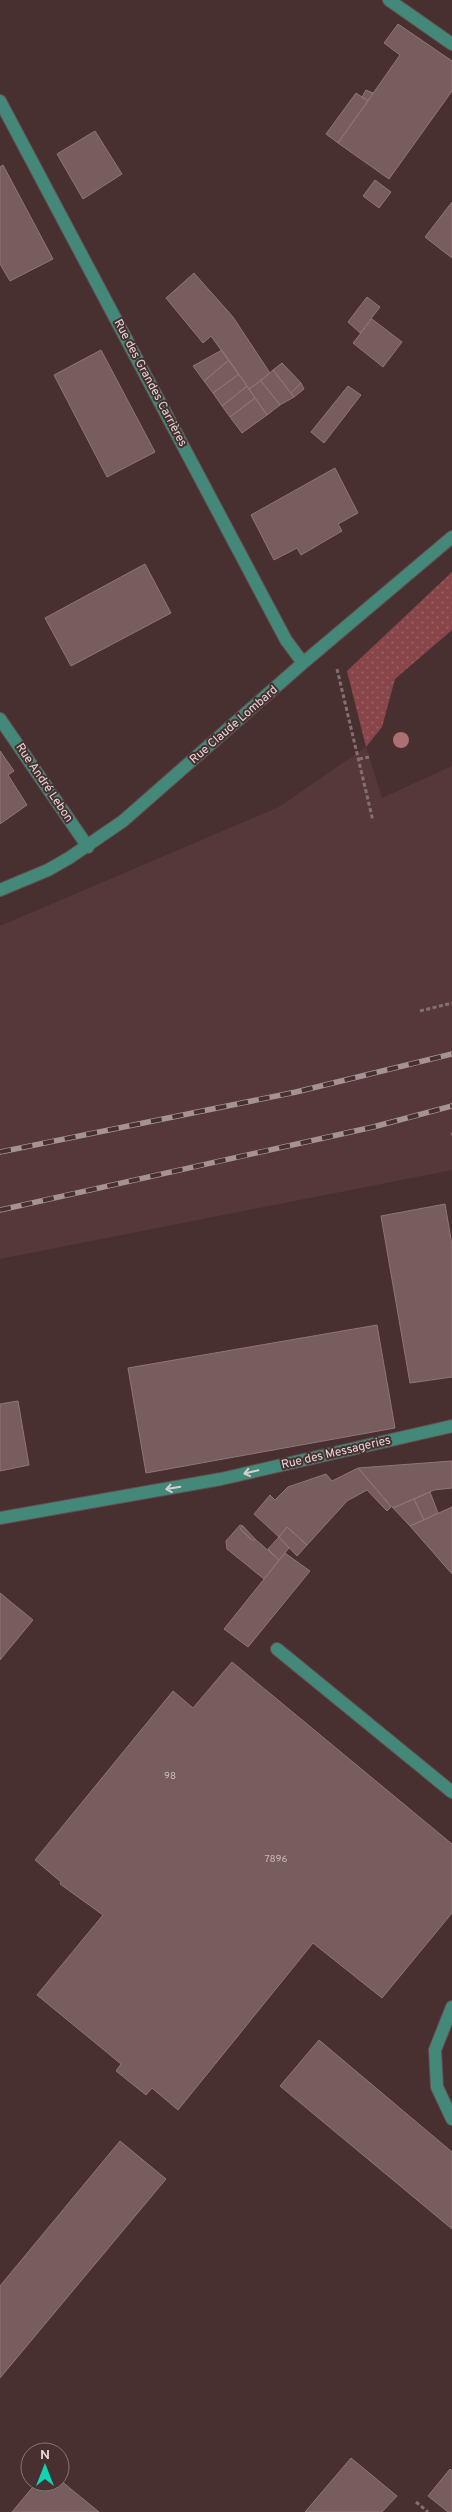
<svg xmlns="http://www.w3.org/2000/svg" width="452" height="2512" viewBox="0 0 452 2512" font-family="Overpass,sans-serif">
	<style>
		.built { fill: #57383a }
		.grass { fill: url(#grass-dots) }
		.building { fill: #775d5e; stroke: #917576 }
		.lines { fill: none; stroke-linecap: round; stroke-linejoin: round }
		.minor-casing { stroke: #644e4f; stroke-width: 14 }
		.path { stroke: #857071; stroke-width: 3; stroke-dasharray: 4 2.5; stroke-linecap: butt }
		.minor { stroke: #438878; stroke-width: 12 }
		.rail-casing { stroke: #a59393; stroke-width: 5.5 }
		.rail { stroke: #483031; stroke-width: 4; stroke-dasharray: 11; stroke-linecap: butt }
		.tree { fill: #ac6f72 }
		.oneway { stroke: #d6cfce }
		.labels { text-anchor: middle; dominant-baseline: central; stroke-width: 4; stroke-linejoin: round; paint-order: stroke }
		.number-label { font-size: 10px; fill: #cab8b9 }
		.street-label { font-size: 12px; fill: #e6d7d7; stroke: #483031 }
	</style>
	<defs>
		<pattern id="grass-dots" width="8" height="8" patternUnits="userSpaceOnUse" patternTransform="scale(1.25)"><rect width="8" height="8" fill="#88464b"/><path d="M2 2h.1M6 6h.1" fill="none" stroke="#996064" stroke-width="1.8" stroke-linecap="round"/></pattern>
	</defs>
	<rect width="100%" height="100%" fill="#483031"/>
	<path class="built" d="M 366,747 L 382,798 L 452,766 L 452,1170 L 0,1259 L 0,926 L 279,807 Z"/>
	<path class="grass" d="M 452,572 L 452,630 L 395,679 L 382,727 L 366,747 L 347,671 Z"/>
	<path class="building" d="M 398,24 L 452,61 L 452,91 L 389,179 L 338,143 L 400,55 L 384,43 Z
		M 366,90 L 373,93 L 368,101 L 362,97 Z
		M 356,93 L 368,101 L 338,143 L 326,134 Z
		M 95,131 L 122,174 L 83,199 L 57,154 Z
		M 3,165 L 53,259 L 10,281 L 0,264 L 0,167 Z
		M 375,180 L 391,192 L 379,208 L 363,196 Z
		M 452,202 L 452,258 L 425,237 Z
		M 194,273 L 233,317 L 270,373 L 249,389 L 211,336 L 203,343 L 166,298 Z
		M 367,297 L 380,307 L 360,333 L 348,322 Z
		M 372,319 L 402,342 L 383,367 L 353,343 Z
		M 101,350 L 155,452 L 107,477 L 54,375 Z
		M 222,350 L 229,360 L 204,381 L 193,366 Z
		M 229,360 L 239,374 L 213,393 L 204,381 Z
		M 282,363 L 301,383 L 291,393 L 273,370 Z
		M 273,370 L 294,397 L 280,405 L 261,381 Z
		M 239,374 L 247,386 L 222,406 L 213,393 Z
		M 261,381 L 280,405 L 267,415 L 249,389 Z
		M 301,383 L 304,389 L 294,397 L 291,393 Z
		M 247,386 L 255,398 L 230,417 L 222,406 Z
		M 348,386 L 361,395 L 324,443 L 311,432 Z
		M 255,398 L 267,415 L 242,433 L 230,417 Z
		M 335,468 L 358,513 L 338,524 L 342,531 L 301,555 L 297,548 L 274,560 L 251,515 Z
		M 145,564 L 171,613 L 71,666 L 45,618 Z
		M 0,751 L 14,771 L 8,775 L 27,805 L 0,824 Z
		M 445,1204 L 452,1245 L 452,1377 L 410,1383 L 381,1216 Z
		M 377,1325 L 395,1428 L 146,1473 L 128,1368 Z
		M 18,1401 L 29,1465 L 0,1471 L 0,1404 Z
		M 452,1461 L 452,1488 L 434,1490 L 393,1508 L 358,1468 Z
		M 358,1468 L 391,1507 L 387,1511 L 367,1490 L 347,1501 L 307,1545 L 287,1527 L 279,1537 L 254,1514 L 270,1495 L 275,1500 L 288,1487 L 326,1474 L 332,1481 Z
		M 430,1492 L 438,1513 L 424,1520 L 414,1499 Z
		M 414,1499 L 424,1520 L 410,1526 L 393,1508 Z
		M 452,1507 L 452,1574 L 410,1526 Z
		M 240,1525 L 243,1526 L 240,1529 L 253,1541 L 255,1539 L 279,1560 L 264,1579 L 227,1549 L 226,1541 Z
		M 243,1526 L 255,1539 L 253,1541 L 240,1529 Z
		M 287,1527 L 307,1545 L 297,1556 L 279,1537 Z
		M 279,1537 L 289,1548 L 279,1560 L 268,1549 Z
		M 285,1553 L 310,1571 L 248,1647 L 224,1629 Z
		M 0,1593 L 33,1620 L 0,1660 Z
		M 232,1662 L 452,1844 L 452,1913 L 382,1998 L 313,1943 L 178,2110 L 152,2088 L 146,2095 L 116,2071 L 121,2064 L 37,1995 L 103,1915 L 60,1884 L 61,1882 L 35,1860 L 173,1691 L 193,1708 Z
		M 319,2040 L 452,2152 L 452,2229 L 280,2086 Z
		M 120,2141 L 166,2179 L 0,2378 L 0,2286 Z
		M 351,2458 L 397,2496 L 382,2512 L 305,2512 Z
		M 450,2469 L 452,2471 L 452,2512 L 448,2512 L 428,2496 Z
		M 60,2480 L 99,2512 L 12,2512 L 37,2482 L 60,2482 Z"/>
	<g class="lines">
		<defs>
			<path id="minor" d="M 389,0 L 452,44
				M 0,101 L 286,640 L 303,663
				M 0,719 L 88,847
				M 0,890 L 48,870 L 69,858 L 123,821 L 303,663 L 452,537
				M 0,1518 L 221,1479 L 452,1426
				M 277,1649 L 452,1792
				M 452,2007 L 435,2050 L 437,2087 L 452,2119"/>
		</defs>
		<use href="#minor" class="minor-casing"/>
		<path class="path" d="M 337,669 L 373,821
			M 359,759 L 369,757
			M 420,1011 L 452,1003
			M 451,1134 L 452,1134
			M 416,2502 L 428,2512"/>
		<use href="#minor" class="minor"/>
		<defs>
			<path id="rail" d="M 0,1152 L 296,1092 L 452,1054
				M 0,1210 L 373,1127 L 452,1106"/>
		</defs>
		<use href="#rail" class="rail-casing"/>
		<use href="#rail" class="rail"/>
	</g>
	<circle class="tree" cx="401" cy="740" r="8"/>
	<defs><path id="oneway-shaft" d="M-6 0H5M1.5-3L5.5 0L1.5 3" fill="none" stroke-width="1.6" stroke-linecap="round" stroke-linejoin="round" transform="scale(1.25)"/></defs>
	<g class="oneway">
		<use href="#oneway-shaft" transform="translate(251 1472) rotate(167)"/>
		<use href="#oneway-shaft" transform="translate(173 1488) rotate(170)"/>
	</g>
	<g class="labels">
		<g class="number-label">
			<text x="170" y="1776">98</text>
			<text x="276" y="1859">7896</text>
		</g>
		<g class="street-label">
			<text transform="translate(150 383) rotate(62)">Rue des Grandes Carrières</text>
			<text transform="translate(234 725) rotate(-41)">Rue Claude Lombard</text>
			<text transform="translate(44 783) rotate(56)">Rue André Lebon</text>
			<text transform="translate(336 1453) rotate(-13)">Rue des Messageries</text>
		</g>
	</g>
	<g transform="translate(45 2467)"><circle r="24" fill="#483031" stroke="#877373"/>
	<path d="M0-4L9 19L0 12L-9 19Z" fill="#0fd5b4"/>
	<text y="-8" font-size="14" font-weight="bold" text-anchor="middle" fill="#e6d7d7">N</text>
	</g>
</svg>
